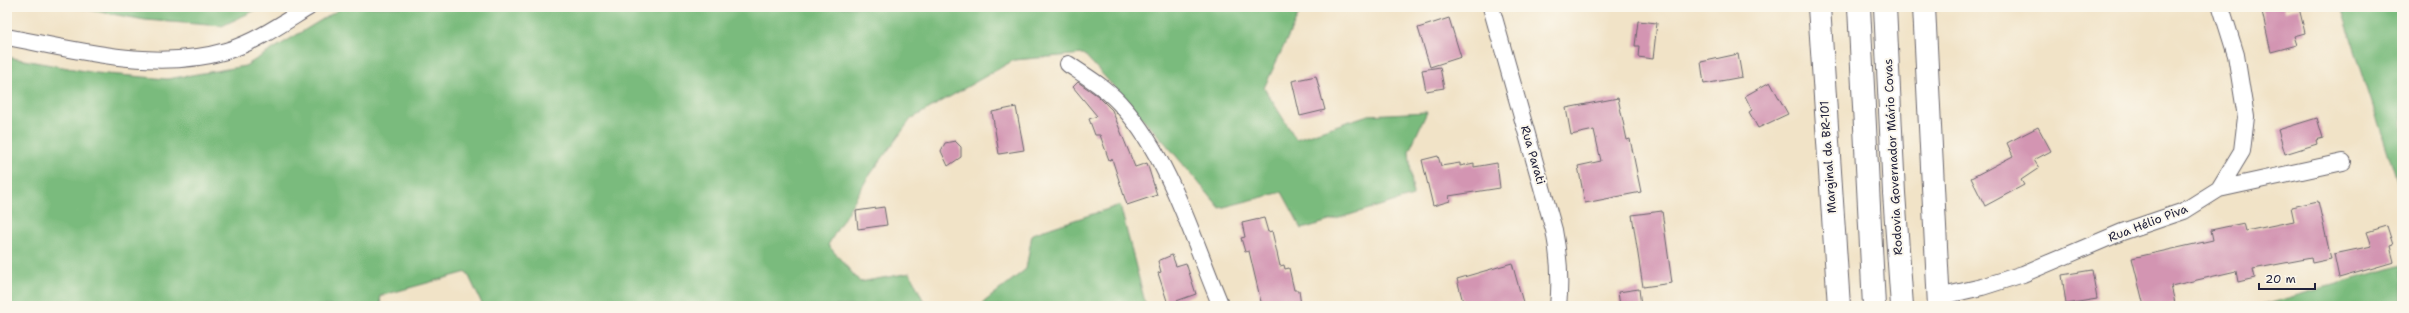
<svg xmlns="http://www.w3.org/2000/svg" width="2409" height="313" viewBox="0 0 2409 313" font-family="'Shantell Sans',sans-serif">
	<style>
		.forest { fill: #7abb7d; stroke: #4e6e5c }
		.building { fill: #d395b2 }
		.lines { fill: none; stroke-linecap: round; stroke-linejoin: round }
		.street-casing { stroke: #6a666c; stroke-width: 18 }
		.secondary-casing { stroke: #6a666c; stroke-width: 24 }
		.highway-casing { stroke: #6a666c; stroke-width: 24 }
		.street { stroke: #fff; stroke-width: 16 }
		.secondary { stroke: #fff; stroke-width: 22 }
		.highway { stroke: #fff; stroke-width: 22 }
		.labels { text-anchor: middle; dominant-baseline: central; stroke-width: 4; stroke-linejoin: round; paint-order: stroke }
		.street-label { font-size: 12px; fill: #22223b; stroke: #fbf7ec }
	</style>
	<rect width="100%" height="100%" fill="#fbf7ec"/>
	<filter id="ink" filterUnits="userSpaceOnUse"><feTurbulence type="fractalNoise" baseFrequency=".025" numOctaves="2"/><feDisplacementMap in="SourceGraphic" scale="8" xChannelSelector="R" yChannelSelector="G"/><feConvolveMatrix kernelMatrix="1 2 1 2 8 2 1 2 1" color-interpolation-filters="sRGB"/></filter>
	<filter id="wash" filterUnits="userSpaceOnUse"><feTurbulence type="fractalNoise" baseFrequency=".012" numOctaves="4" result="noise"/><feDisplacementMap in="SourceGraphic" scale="16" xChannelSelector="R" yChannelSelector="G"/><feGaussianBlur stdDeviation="0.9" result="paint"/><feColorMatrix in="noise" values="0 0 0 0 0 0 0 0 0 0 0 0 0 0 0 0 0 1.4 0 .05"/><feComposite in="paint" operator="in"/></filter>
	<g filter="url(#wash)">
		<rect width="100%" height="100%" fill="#f1e3c7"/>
		<path class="forest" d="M 73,7 L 262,7 L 222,26 L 145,20 Z
			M 343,7 L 1302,7 L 1264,88 L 1296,139 L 1368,115 L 1427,112 L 1409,151 L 1413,196 L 1302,229 L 1282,192 L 1220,208 L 1166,144 L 1084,54 L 1014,60 L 911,119 L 867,179 L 828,245 L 860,282 L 910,273 L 926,306 L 483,306 L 467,272 L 380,296 L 381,306 L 7,306 L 7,57 L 96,73 L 167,79 L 245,66 Z
			M 2341,7 L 2402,7 L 2402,196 Z
			M 1120,205 L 1146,306 L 979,306 L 1026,269 L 1032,234 Z
			M 2402,265 L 2402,306 L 2260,306 Z"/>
		<g id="blocks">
			<path class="building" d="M 2261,7 L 2284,7 L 2285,12 L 2299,8 L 2305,33 L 2294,36 L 2297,45 L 2271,52 Z
				M 1449,18 L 1461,57 L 1430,67 L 1418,28 Z
				M 1638,21 L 1657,23 L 1653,59 L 1638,57 L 1639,46 L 1635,46 Z
				M 1738,54 L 1742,77 L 1704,84 L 1701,62 Z
				M 1440,67 L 1444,88 L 1426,91 L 1422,70 Z
				M 1316,76 L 1325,110 L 1300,116 L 1292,81 Z
				M 1078,82 L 1098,96 L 1112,110 L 1135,167 L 1147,163 L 1157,195 L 1127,205 L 1112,159 L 1109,160 L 1100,135 L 1095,135 L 1089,119 L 1097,116 L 1073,87 Z
				M 1770,82 L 1788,114 L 1758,128 L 1749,112 L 1752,110 L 1745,96 Z
				M 1618,98 L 1627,140 L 1630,139 L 1641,192 L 1585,203 L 1578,166 L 1601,161 L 1594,130 L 1571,135 L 1566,108 Z
				M 1016,107 L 1024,150 L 999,154 L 992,112 Z
				M 2317,118 L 2323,138 L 2316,140 L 2317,144 L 2285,154 L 2278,130 Z
				M 2038,127 L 2051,151 L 2034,160 L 2039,168 L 2021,180 L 2024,185 L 1985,206 L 1971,178 L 2013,156 L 2007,143 Z
				M 955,141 L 961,147 L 961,157 L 948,166 L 941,151 L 945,143 Z
				M 1438,156 L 1441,166 L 1460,163 L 1460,166 L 1474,163 L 1474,167 L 1497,163 L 1500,188 L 1449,196 L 1450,201 L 1433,206 L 1422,160 Z
				M 2318,201 L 2331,259 L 2312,263 L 2311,258 L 2253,269 L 2255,278 L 2238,282 L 2236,271 L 2171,286 L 2175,303 L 2162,306 L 2144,306 L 2132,258 L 2213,240 L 2211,230 L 2244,223 L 2246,231 L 2294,221 L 2291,207 Z
				M 884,207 L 887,225 L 858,229 L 856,211 Z
				M 1662,211 L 1672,283 L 1643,287 L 1632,215 Z
				M 1264,218 L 1268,232 L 1272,231 L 1280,266 L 1284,265 L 1285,269 L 1289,268 L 1294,290 L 1299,290 L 1301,306 L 1262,306 L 1249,251 L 1245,252 L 1241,238 L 1245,237 L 1242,223 Z
				M 2387,226 L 2393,245 L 2390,246 L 2394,262 L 2339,278 L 2334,254 L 2372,246 L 2367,232 Z
				M 1172,255 L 1176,266 L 1186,263 L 1196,294 L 1168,304 L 1158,273 L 1161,272 L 1158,261 Z
				M 1512,263 L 1524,306 L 1464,306 L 1457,279 Z
				M 2092,270 L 2097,299 L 2066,304 L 2062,275 Z
				M 1639,289 L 1641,306 L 1620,306 L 1618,292 Z"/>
		</g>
	</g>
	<g filter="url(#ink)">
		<use href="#blocks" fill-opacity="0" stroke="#6a666c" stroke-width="1"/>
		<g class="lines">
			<defs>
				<path id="street" d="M 1491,7 L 1554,230 C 1559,256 1561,280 1558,306
					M 7,37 C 78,50 155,72 226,51 C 256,42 283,23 309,7
					M 1068,64 C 1087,77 1108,89 1123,107 C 1171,161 1193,240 1221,306
					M 2219,189 L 2343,162
					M 1938,297 L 1982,287 L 2023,274 L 2122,232 L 2184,211 L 2219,189 L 2242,151 L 2246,117 L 2236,55 L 2221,7"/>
				<path id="secondary" d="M 1819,7 L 1839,306
					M 1924,7 L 1939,306"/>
				<path id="highway" d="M 1859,7 L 1874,306
					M 1885,7 L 1894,193 L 1902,306"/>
			</defs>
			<use href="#street" class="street-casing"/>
			<use href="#secondary" class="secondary-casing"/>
			<use href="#highway" class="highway-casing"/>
			<use href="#street" class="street"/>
			<use href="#secondary" class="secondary"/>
			<use href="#highway" class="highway"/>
		</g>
	</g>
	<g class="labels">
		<g class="street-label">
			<text transform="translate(1533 155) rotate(74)">Rua Parati</text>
			<text transform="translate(1828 157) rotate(-94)">Marginal da BR-101</text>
			<text transform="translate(1893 157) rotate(-93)">Rodovia Governador Mário Covas</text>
			<text transform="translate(2148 223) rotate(-21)">Rua Hélio Piva</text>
		</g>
	</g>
	<rect width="2409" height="313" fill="none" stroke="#fbf7ec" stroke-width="24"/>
	<path d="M2259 283v6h56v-6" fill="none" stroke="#22223b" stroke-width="2"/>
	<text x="2265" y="283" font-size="12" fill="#22223b" stroke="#fbf7ec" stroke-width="3" paint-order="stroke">20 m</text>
</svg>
